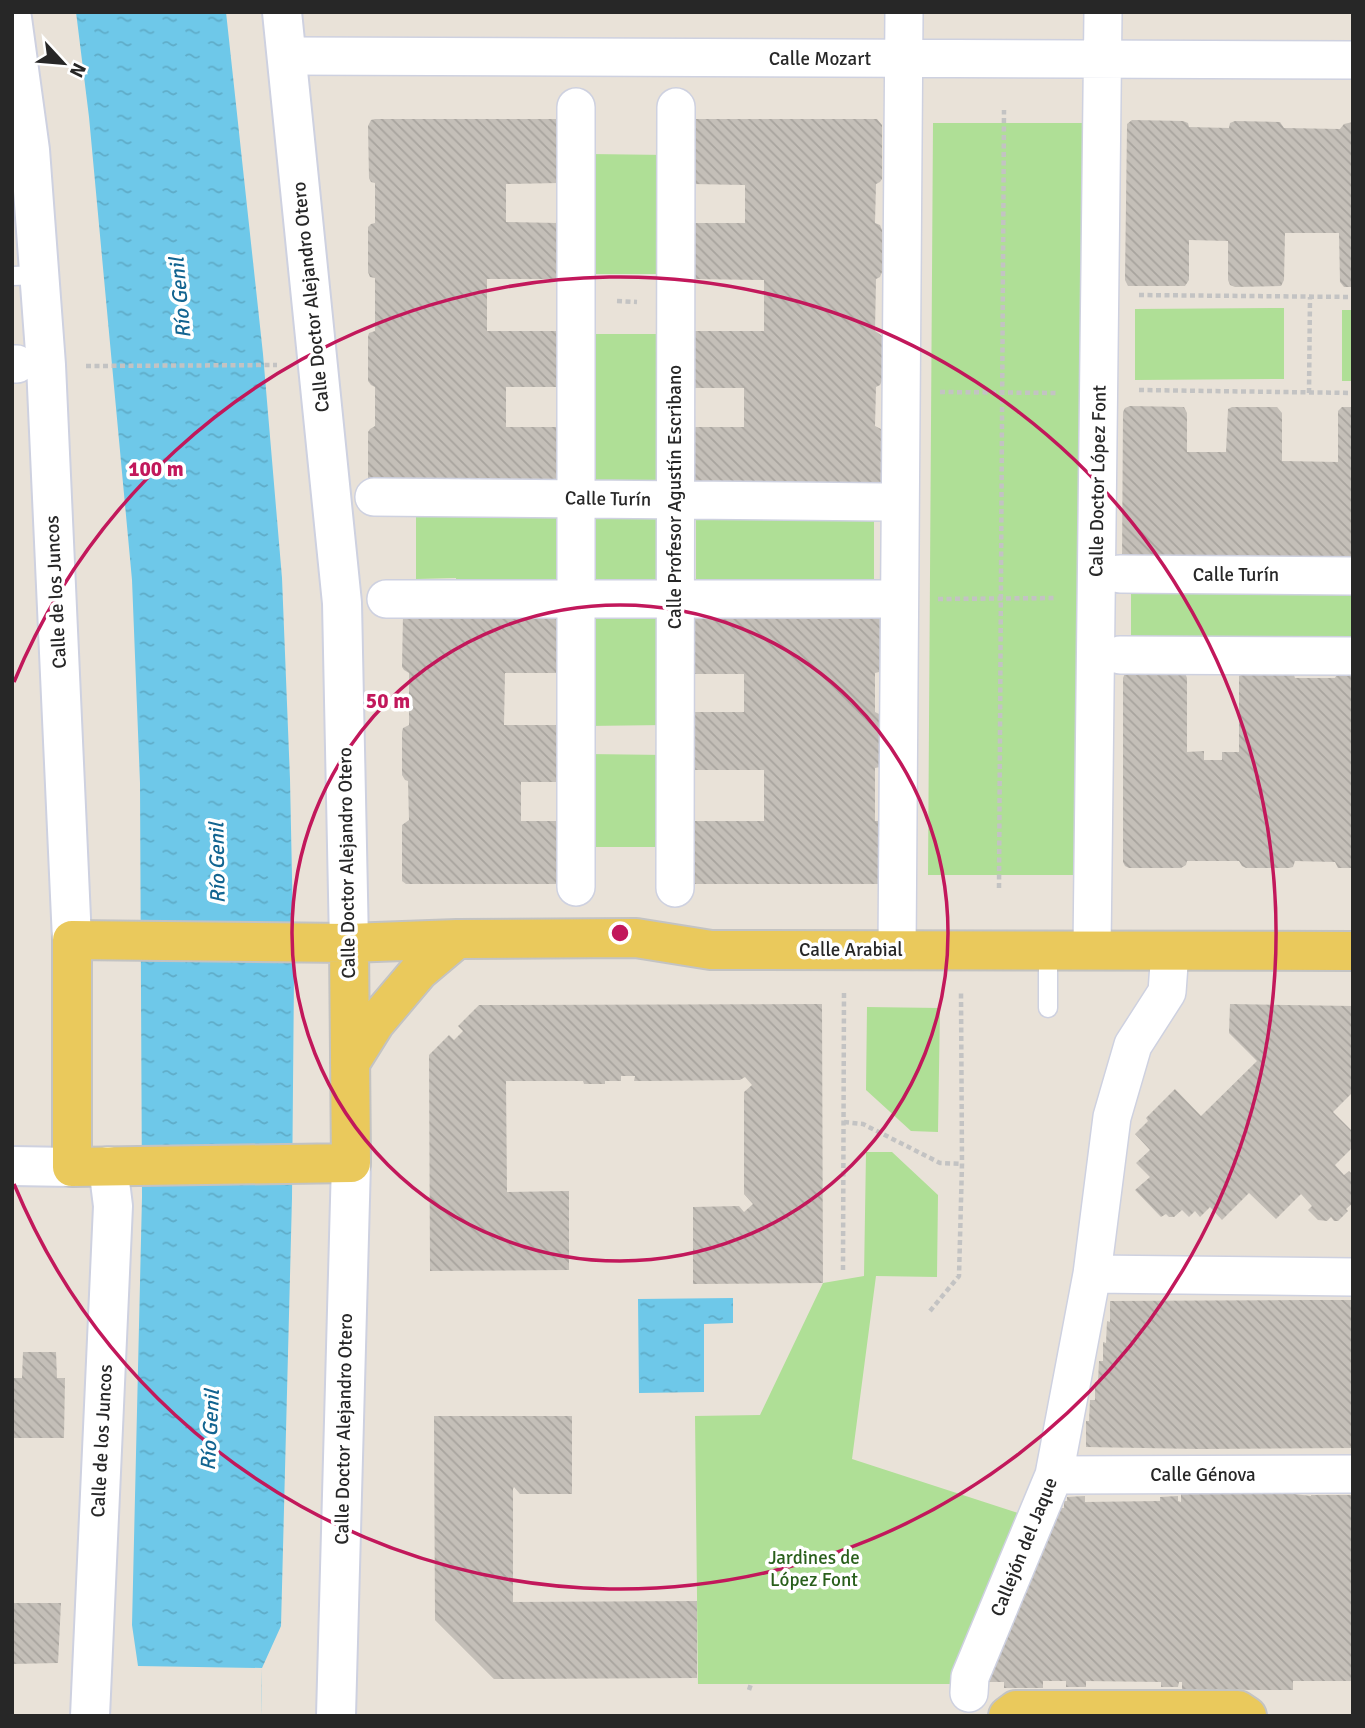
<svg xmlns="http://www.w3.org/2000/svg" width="1365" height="1728" viewBox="0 0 1365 1728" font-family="Signika,sans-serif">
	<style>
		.park { fill: #afdf96 }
		.water { fill: url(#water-ripples) }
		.pier { fill: #e9e2d8 }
		.building { fill: url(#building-back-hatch) }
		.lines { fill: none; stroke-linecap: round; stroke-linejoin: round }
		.lane-casing { stroke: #ced1e0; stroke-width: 21 }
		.street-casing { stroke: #ced1e0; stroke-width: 40 }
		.secondary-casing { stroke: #ced1e0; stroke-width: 42 }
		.primary-casing { stroke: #c3c3c3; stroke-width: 42 }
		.path { stroke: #c3c3c3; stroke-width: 4.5; stroke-dasharray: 5 3.5; stroke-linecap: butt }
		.lane { stroke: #fff; stroke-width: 18 }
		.street { stroke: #fff; stroke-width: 37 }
		.secondary { stroke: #fff; stroke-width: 38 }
		.primary { stroke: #eac95c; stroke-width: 38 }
		.ring { fill: none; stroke: #c2185b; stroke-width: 3.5 }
		.labels { text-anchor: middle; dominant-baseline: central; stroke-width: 7; stroke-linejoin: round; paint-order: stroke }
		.street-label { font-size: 19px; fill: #272727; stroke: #fff }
		.park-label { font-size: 19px; fill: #295f1b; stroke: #fff }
		.water-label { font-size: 21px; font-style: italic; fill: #126490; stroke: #fff }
		.centre { fill: #c2185b; stroke: #fff; stroke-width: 3.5 }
		.ring-label { font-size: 21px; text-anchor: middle; font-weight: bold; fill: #c2185b; stroke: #fff; stroke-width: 7; stroke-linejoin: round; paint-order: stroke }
	</style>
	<defs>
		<pattern id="water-ripples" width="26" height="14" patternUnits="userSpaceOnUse" patternTransform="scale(1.75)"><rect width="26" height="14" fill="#6ec8e9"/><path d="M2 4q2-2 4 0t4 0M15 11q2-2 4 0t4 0" fill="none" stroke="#5facc8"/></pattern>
		<pattern id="building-back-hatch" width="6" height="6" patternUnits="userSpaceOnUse" patternTransform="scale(1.75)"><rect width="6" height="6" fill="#c4bfb8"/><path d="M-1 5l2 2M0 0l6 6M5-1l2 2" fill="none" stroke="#a8a49e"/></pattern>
	</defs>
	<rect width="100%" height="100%" fill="#e9e2d8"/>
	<path class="park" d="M 933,123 L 1084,123 L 1078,875 L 928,875 Z
		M 589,154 L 668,155 L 668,274 L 589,274 Z
		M 1284,308 L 1284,379 L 1135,380 L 1135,309 Z
		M 1342,310 L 1353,310 L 1353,381 L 1342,381 Z
		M 588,334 L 667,334 L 667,484 L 588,483 Z
		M 416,513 L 560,513 L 560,587 L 456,588 L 456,578 L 416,579 Z
		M 588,513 L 666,513 L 666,588 L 588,588 Z
		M 696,513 L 874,513 L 874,587 L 696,587 Z
		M 1131,588 L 1353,588 L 1353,649 L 1131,648 Z
		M 666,616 L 665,725 L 587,726 L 587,617 Z
		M 587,754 L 666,755 L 665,847 L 586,847 Z
		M 867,1007 L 940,1008 L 938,1132 L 911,1131 L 866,1090 Z
		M 866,1152 L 892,1152 L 938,1195 L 937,1277 L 876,1276 L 852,1459 L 1018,1513 L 953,1684 L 698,1684 L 695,1416 L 760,1415 L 823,1283 L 864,1276 Z"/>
	<path class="water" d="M 76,12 L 226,12 L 263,354 L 282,578 L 290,779 L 294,975 L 292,1198 L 281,1626 L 262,1668 L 261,1716 L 138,1716 L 138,1666 L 132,1625 L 142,1197 L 140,783 L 132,580 L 89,117 Z
		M 733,1298 L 733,1323 L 704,1324 L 704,1392 L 639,1393 L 638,1299 Z"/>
	<path class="pier" d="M 138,1666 L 262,1668 L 261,1716 L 138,1716 Z"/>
	<path class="building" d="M 375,119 L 559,119 L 559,183 L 506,184 L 506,222 L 558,223 L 558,279 L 487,279 L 487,331 L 559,331 L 558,387 L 506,387 L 506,427 L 558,427 L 565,486 L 368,484 L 368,432 L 370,429 L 375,426 L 375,387 L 371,385 L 368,381 L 368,337 L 369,333 L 375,331 L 375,278 L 370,277 L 368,272 L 368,227 L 371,224 L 375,223 L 375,183 L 371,182 L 369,178 L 368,126 L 371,120 Z
		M 692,119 L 877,119 L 882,125 L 882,179 L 880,182 L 876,184 L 875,223 L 880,225 L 882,230 L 882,272 L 880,277 L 876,279 L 875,331 L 882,336 L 882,381 L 880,385 L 876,387 L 875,426 L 881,429 L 882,433 L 882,484 L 692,491 L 692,427 L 744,427 L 744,388 L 692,388 L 693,331 L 764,331 L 764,280 L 692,279 L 691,223 L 745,223 L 745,185 L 692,184 Z
		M 1132,120 L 1183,121 L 1188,123 L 1189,127 L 1229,128 L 1230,123 L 1235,121 L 1280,122 L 1284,128 L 1340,129 L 1344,124 L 1353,122 L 1353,287 L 1344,287 L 1340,282 L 1339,233 L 1285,233 L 1284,280 L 1281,286 L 1235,287 L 1230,285 L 1228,280 L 1228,241 L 1189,240 L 1189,280 L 1185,286 L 1128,286 L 1125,280 L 1127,127 L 1127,124 Z
		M 1130,406 L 1184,407 L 1187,413 L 1187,452 L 1226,452 L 1228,409 L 1232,407 L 1277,407 L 1282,413 L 1282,461 L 1338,462 L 1338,411 L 1342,407 L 1353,407 L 1353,570 L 1122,561 L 1123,412 L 1125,408 Z
		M 560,609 L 560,673 L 505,673 L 504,725 L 562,725 L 560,782 L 521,782 L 521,821 L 561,821 L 561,884 L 406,884 L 402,881 L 402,825 L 409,820 L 408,781 L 405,780 L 402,775 L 402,732 L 403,728 L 409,725 L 409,673 L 404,670 L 402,667 L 403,615 Z
		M 685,615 L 882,615 L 882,669 L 879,672 L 875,673 L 875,712 L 879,714 L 881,717 L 880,767 L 875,768 L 875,821 L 878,821 L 881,825 L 881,882 L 878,884 L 691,884 L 691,821 L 764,821 L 764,770 L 691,770 L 690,712 L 744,712 L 744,674 L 691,674 Z
		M 1353,671 L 1353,868 L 1338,868 L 1335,862 L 1295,861 L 1293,867 L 1289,868 L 1246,868 L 1242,866 L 1239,861 L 1187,861 L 1186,865 L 1181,868 L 1129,868 L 1125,866 L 1123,862 L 1123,678 L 1125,673 L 1185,673 L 1187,678 L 1187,752 L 1204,751 L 1204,760 L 1222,760 L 1222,752 L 1239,752 L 1239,676 L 1243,672 L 1293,673 L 1295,678 L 1335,678 L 1338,672 Z
		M 822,1004 L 823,1283 L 693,1284 L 693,1207 L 739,1206 L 744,1212 L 753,1204 L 744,1194 L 744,1092 L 752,1085 L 745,1077 L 740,1080 L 651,1081 L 634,1081 L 635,1076 L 621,1076 L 621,1081 L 605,1081 L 605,1084 L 584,1084 L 583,1081 L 506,1081 L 507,1192 L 569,1191 L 569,1270 L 430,1271 L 429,1055 L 449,1035 L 454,1040 L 463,1031 L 458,1026 L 479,1005 Z
		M 1230,1004 L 1353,1006 L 1353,1092 L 1333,1112 L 1353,1132 L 1353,1147 L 1335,1165 L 1344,1175 L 1349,1171 L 1353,1175 L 1353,1203 L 1346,1209 L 1348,1211 L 1338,1221 L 1334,1221 L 1331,1217 L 1327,1221 L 1318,1220 L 1308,1210 L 1312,1206 L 1301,1194 L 1276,1219 L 1249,1193 L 1222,1220 L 1210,1207 L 1200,1217 L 1195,1211 L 1189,1217 L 1182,1210 L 1174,1217 L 1169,1217 L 1166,1214 L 1161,1217 L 1135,1190 L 1150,1177 L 1136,1163 L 1150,1150 L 1135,1134 L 1148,1121 L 1146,1118 L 1175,1089 L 1201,1116 L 1257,1061 L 1229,1033 Z
		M 1310,1300 L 1353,1300 L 1353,1448 L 1200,1449 L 1086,1447 L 1086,1421 L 1089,1421 L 1090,1400 L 1095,1400 L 1095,1382 L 1098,1382 L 1099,1361 L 1103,1361 L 1103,1342 L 1106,1343 L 1107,1321 L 1110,1322 L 1110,1301 Z
		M 23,1352 L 56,1352 L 57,1378 L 65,1378 L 64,1438 L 12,1438 L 12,1378 L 22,1378 Z
		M 434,1416 L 572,1416 L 572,1494 L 520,1494 L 514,1487 L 513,1489 L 513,1602 L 697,1601 L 697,1678 L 494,1679 L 435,1620 Z
		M 1181,1494 L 1294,1494 L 1311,1496 L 1311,1495 L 1353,1495 L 1353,1681 L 1293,1681 L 1293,1690 L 1259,1690 L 1182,1689 L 1182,1682 L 1179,1682 L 1178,1687 L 1161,1687 L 1161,1682 L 1086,1681 L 1086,1687 L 1066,1687 L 1066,1681 L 1043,1681 L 1043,1688 L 1004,1688 L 1004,1682 L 984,1682 L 1042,1528 L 1052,1529 L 1051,1508 L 1064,1508 L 1064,1501 L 1067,1501 L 1067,1497 L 1085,1496 L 1085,1502 L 1160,1501 L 1160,1497 L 1178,1496 L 1178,1501 L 1181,1502 Z
		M 12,1603 L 61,1603 L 58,1663 L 12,1664 Z"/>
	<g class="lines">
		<defs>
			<path id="lane" d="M 12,276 L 40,275
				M 1048,1008 L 1048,950"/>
			<path id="street" d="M 287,56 L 1353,60
				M 576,107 L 576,887
				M 12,364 L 17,364
				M 374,497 L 885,502
				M 1120,574 L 1353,576
				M 386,599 L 886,599
				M 1120,655 L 1353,656
				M 675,888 L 676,107
				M 897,950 L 904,12
				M 1092,950 L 1103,12
				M 1092,1274 L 1353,1277
				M 1054,1475 L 1353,1474
				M 969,1693 L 970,1677 L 1054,1475 L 1092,1274 L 1112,1117 L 1133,1045 L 1167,992 L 1170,951"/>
			<path id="secondary" d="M 282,12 L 342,603 L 349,943
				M 12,18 L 30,150 L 46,365 L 72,940
				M 12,1166 L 72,1167
				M 90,1716 L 113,1206 L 108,1166
				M 336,1716 L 351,1163"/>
			<path id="primary" d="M 349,943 L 351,1163 L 72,1167 L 72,940 L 349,943 L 457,939 L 636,938 L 711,950 L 1353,951
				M 350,1063 L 375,1023 L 419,971 L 457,939
				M 1008,1716 L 1016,1710 L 1238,1710 L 1247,1716"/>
		</defs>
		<use href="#lane" class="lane-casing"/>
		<use href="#street" class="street-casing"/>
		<use href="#secondary" class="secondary-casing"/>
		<use href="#primary" class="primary-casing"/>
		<path class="path" d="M 1139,295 L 1353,297
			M 617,301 L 637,302
			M 86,366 L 277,365
			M 1139,390 L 1353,393
			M 940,392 L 1057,393
			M 1309,393 L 1310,297
			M 938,599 L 1056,598
			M 999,888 L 1004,110
			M 844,1122 L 863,1124 L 940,1163 L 962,1164
			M 843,1270 L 844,992
			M 930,1311 L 959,1276 L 962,1164 L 961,992
			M 749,1690 L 751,1684"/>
		<use href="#lane" class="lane"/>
		<use href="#street" class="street"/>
		<use href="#secondary" class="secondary"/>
		<use href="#primary" class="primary"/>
	</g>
	<g class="ring">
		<circle cx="620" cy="933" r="328"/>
		<path d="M14 682A656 656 0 1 1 14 1184"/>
	</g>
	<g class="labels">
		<g class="street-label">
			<text x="820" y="59">Calle Mozart</text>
			<text transform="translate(311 297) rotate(-96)">Calle Doctor Alejandro Otero</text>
			<text transform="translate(1098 481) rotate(-89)">Calle Doctor López Font</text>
			<text transform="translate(675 497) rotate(-90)">Calle Profesor Agustín Escribano</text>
			<text transform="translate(608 499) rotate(1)">Calle Turín</text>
			<text x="1236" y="575">Calle Turín</text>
			<text transform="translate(56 592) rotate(-93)">Calle de los Juncos</text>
			<text transform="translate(347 863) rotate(-91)">Calle Doctor Alejandro Otero</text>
			<text x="851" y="950">Calle Arabial</text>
			<text transform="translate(344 1429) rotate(-89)">Calle Doctor Alejandro Otero</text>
			<text transform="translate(102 1441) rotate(-87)">Calle de los Juncos</text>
			<text x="1203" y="1475">Calle Génova</text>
			<text transform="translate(1024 1547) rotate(-68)">Callejón del Jaque</text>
		</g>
		<g class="park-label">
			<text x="814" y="1558">Jardines de<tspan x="814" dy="22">López Font</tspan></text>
		</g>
		<g class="water-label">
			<text transform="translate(180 298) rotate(-95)">Río Genil</text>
			<text transform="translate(217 863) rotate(-91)">Río Genil</text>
			<text transform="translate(210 1430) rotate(-87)">Río Genil</text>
		</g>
	</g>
	<circle cx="620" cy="933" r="10" class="centre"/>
	<g class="ring-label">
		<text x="156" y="476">100 m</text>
		<text x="388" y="708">50 m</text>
	</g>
	<rect width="1365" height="1728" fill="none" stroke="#272727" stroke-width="28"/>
	<g transform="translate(63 63) rotate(116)" stroke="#ffffff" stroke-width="5" paint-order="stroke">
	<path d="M0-5L12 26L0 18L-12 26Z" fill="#272727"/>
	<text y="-10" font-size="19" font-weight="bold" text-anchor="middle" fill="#272727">N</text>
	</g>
</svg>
